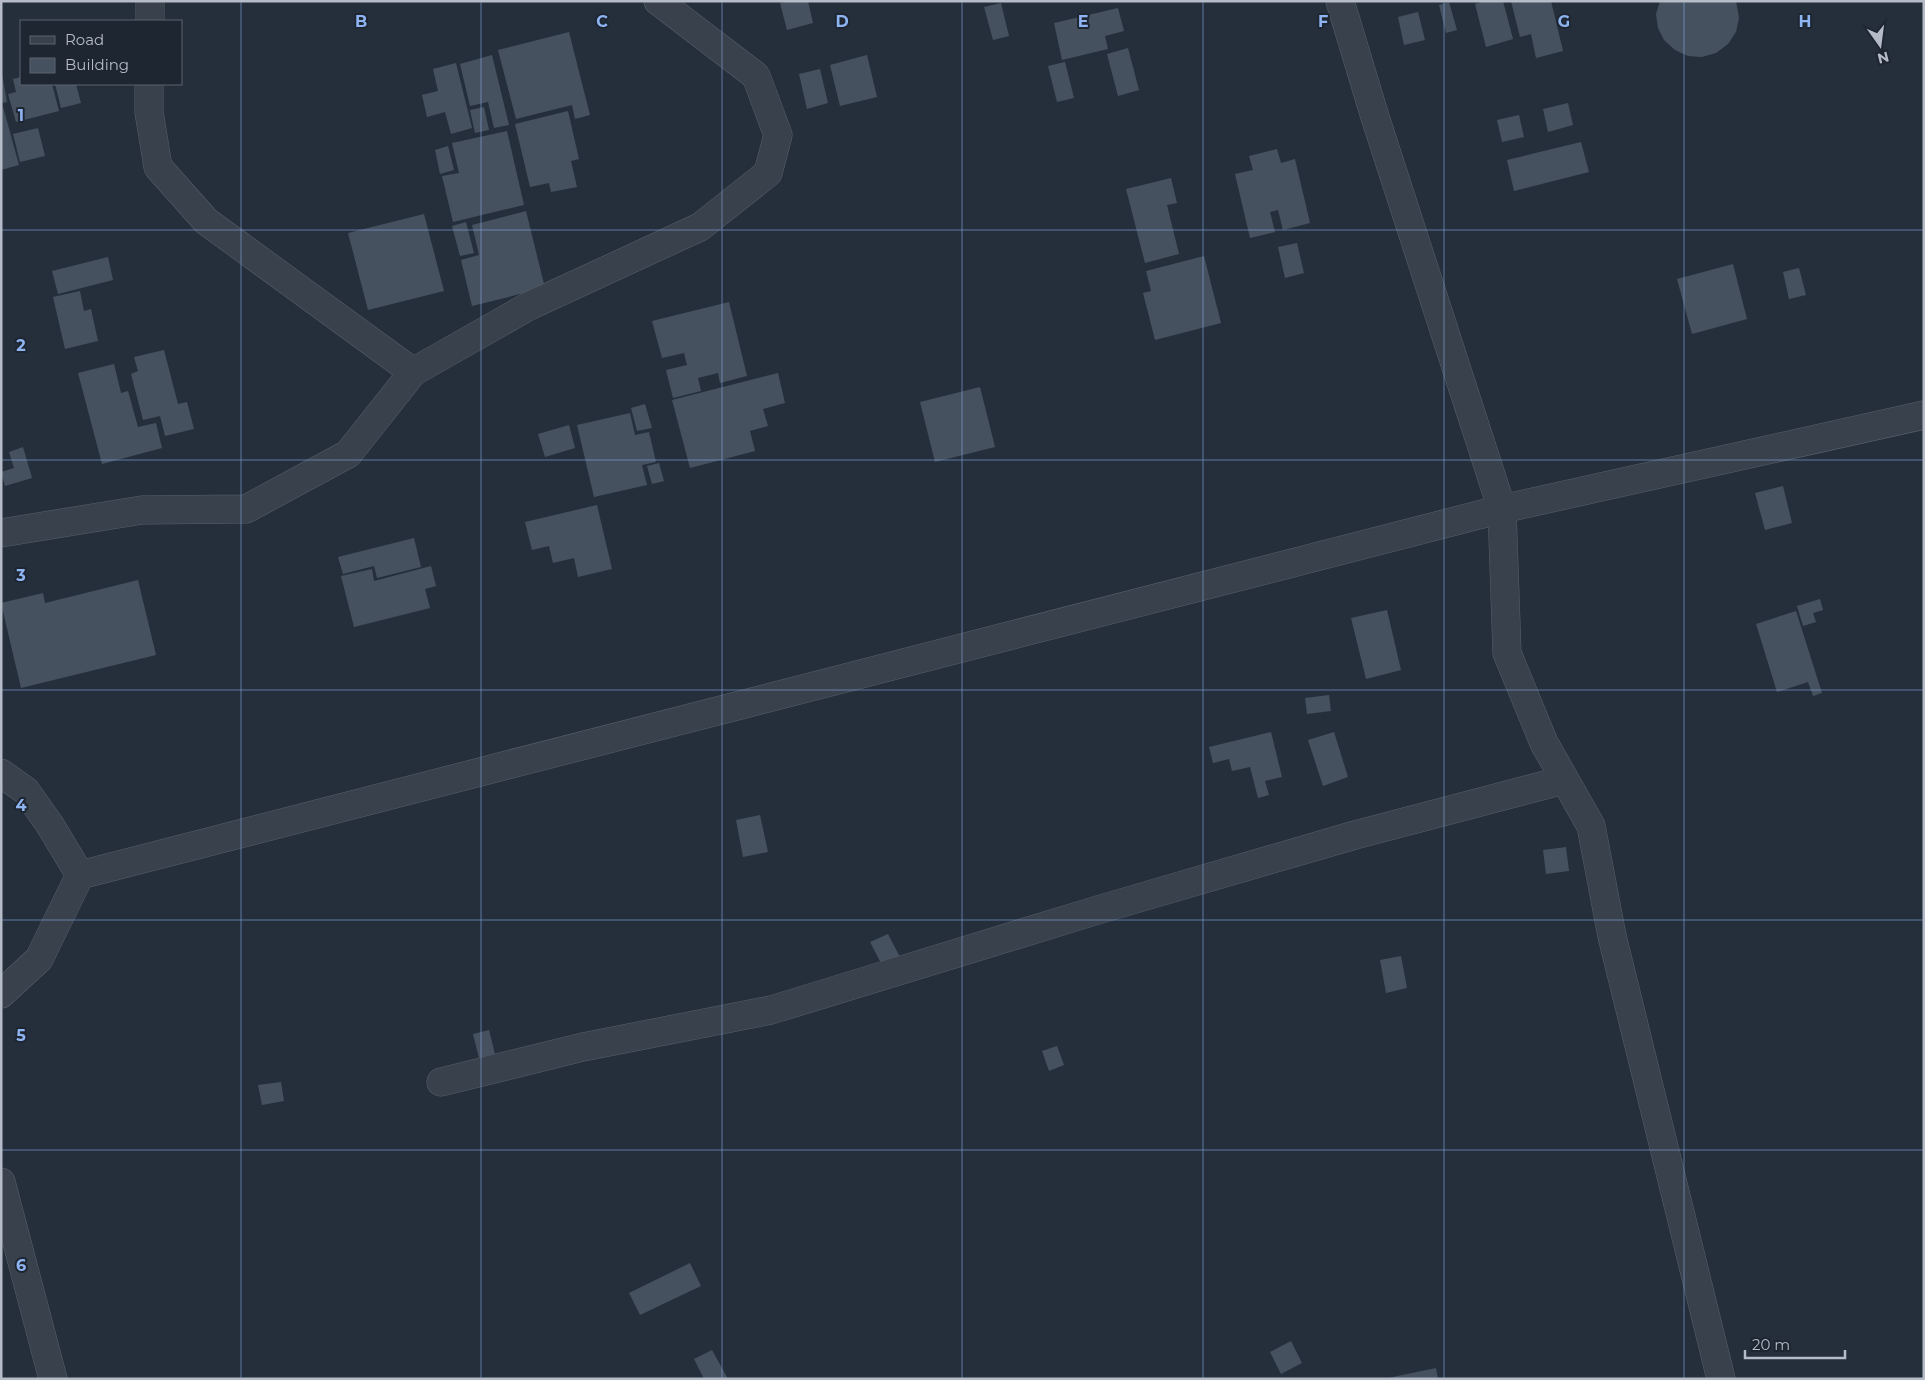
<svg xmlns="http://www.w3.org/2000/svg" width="1925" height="1380" viewBox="0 0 1925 1380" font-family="Montserrat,sans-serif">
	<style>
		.building { fill: #465160 }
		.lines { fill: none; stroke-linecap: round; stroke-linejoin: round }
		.minor-casing { stroke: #575f6b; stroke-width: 29 }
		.tertiary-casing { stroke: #575f6b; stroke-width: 29 }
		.minor { stroke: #39414d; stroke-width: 28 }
		.tertiary { stroke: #39414d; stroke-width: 28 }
		.grid { fill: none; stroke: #8fb4f2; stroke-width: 1; stroke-opacity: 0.55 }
		.grid-label { font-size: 16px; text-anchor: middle; font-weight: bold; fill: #8fb4f2; stroke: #1e2632; stroke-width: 4; stroke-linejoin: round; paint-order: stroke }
	</style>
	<rect width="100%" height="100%" fill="#252f3c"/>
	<path class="building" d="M 789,1 L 808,1 L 813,23 L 787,30 L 780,3 Z
		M 1484,1 L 1503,1 L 1513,39 L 1486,47 L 1475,4 Z
		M 1511,1 L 1551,1 L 1563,51 L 1536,58 L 1531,34 L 1520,37 Z
		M 1660,1 L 1736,1 L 1739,18 L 1736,32 L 1728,44 L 1716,53 L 1702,57 L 1688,56 L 1675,50 L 1664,40 L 1658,28 L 1656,14 Z
		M 1449,2 L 1457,30 L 1446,33 L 1439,5 Z
		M 1001,3 L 1009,36 L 993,40 L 984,7 Z
		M 1118,8 L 1124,31 L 1105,36 L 1108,49 L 1062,60 L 1054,23 Z
		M 1418,12 L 1425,40 L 1404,45 L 1398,17 Z
		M 569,32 L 590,115 L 575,119 L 572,105 L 516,119 L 498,50 Z
		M 1128,48 L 1139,90 L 1118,96 L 1107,54 Z
		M 492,55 L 509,125 L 494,128 L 488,102 L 470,106 L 460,64 Z
		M 867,55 L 877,97 L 840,106 L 830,65 Z
		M 1065,62 L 1074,98 L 1057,102 L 1048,66 Z
		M 456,63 L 472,128 L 451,134 L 445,112 L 427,117 L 422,95 L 438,91 L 433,69 Z
		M 1,68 L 7,102 L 2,103 L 19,165 L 1,170 Z
		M 820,69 L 828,103 L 807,109 L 799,74 Z
		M 21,77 L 21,84 L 52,84 L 59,111 L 16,122 L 8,94 L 16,92 L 13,79 Z
		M 55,84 L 76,84 L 81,103 L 61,108 Z
		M 1568,103 L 1573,125 L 1548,132 L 1543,109 Z
		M 484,107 L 489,130 L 475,133 L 470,110 Z
		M 568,111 L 579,159 L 571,161 L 577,187 L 551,192 L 549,183 L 530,187 L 515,124 Z
		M 1519,115 L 1524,137 L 1502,142 L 1497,120 Z
		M 38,128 L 45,156 L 20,162 L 13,134 Z
		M 507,131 L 524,205 L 453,222 L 442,176 L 459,173 L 452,143 Z
		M 1581,142 L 1589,172 L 1514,191 L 1507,160 Z
		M 448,146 L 454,170 L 440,174 L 435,150 Z
		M 1277,149 L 1281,163 L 1295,159 L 1310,223 L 1283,230 L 1278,210 L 1270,212 L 1275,232 L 1250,238 L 1235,174 L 1253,170 L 1249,156 Z
		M 1171,178 L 1177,203 L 1167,205 L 1179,254 L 1145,263 L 1126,189 Z
		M 526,211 L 545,288 L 472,306 L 461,260 L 479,255 L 472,225 Z
		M 424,214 L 444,291 L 368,310 L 348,233 Z
		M 466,222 L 474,253 L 460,256 L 452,226 Z
		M 1297,243 L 1304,273 L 1285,278 L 1278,247 Z
		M 1204,256 L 1221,323 L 1155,340 L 1143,293 L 1151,291 L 1146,271 Z
		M 108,257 L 113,280 L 58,294 L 52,271 Z
		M 1733,264 L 1747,319 L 1692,334 L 1677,279 Z
		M 1799,268 L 1806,295 L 1789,299 L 1783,272 Z
		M 80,291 L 84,311 L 91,309 L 98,341 L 65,349 L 53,297 Z
		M 729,302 L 747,376 L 720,383 L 718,373 L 698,378 L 701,391 L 673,398 L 666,370 L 687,365 L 684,353 L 662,358 L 652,321 Z
		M 164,350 L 178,404 L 187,402 L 194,429 L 165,436 L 160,416 L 143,420 L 131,374 L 138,371 L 134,357 Z
		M 114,364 L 121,393 L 128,391 L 138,427 L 156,423 L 162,448 L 102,464 L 78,373 Z
		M 778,373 L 785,403 L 763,409 L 768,426 L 750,431 L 755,451 L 690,468 L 672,400 Z
		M 980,387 L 995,447 L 935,462 L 920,402 Z
		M 645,404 L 652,428 L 637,431 L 631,408 Z
		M 630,413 L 635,435 L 649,432 L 656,462 L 642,465 L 647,485 L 594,497 L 577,425 Z
		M 569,425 L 575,448 L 545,457 L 538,434 Z
		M 23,447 L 32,478 L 5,486 L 1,472 L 14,468 L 9,452 Z
		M 659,463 L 664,481 L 652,484 L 647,466 Z
		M 1783,486 L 1792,523 L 1765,530 L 1755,493 Z
		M 597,505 L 612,569 L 578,577 L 574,558 L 553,563 L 549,546 L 532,550 L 525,522 Z
		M 414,538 L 421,567 L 377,578 L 374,566 L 343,574 L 338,557 Z
		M 431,566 L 436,586 L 425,589 L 430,608 L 354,627 L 341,576 L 372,569 L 374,581 Z
		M 138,580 L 156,655 L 21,688 L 1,603 L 43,593 L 45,603 Z
		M 1820,599 L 1823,610 L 1813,613 L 1816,622 L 1803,626 L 1797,606 Z
		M 1387,610 L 1401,670 L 1366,679 L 1351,618 Z
		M 1796,611 L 1822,693 L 1813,696 L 1808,682 L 1777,692 L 1756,624 Z
		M 1329,695 L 1331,711 L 1307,714 L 1305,698 Z
		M 1271,732 L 1282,777 L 1265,781 L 1269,795 L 1258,798 L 1250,767 L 1232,771 L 1229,759 L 1213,763 L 1209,747 Z
		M 1334,732 L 1348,777 L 1323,786 L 1308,740 Z
		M 760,815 L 768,852 L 743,857 L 736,820 Z
		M 1566,847 L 1569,871 L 1546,874 L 1543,850 Z
		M 888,934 L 900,957 L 882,965 L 870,942 Z
		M 1401,956 L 1407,988 L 1386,993 L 1380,960 Z
		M 489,1030 L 495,1054 L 479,1058 L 473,1034 Z
		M 1057,1046 L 1064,1065 L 1049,1071 L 1042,1051 Z
		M 281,1082 L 284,1101 L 262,1105 L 258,1085 Z
		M 690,1263 L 701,1286 L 640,1315 L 629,1293 Z
		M 1291,1341 L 1302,1363 L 1281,1374 L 1270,1352 Z
		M 712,1350 L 728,1379 L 704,1379 L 694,1359 Z
		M 1436,1368 L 1438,1379 L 1388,1379 L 1388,1378 Z"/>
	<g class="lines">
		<defs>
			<path id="minor" d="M 150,1 L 150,21
				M 1340,1 L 1375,117 L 1502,509 L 1507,653 L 1544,743 L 1591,826 L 1612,936 L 1721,1379
				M 149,84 L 149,112 L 158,167 L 206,221 L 413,372
				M 1,533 L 142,510 L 246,509 L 348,454 L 413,372 L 529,306 L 700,227 L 768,173 L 778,135 L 756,76 L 658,1
				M 80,875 L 1502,509 L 1924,415
				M 441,1082 L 583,1047 L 771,1010 L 1101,909 L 1355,835 L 1564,780"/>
			<path id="tertiary" d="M 1,773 L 26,791 L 50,825 L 80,875 L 39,959 L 1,994
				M 1,1182 L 53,1379"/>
		</defs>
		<use href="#minor" class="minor-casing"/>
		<use href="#tertiary" class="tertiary-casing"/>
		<use href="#minor" class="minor"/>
		<use href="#tertiary" class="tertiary"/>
	</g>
	<path class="grid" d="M 241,1 L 241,1379M 481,1 L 481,1379M 722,1 L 722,1379M 962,1 L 962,1379M 1203,1 L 1203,1379M 1444,1 L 1444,1379M 1684,1 L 1684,1379M 1,230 L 1924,230M 1,460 L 1924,460M 1,690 L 1924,690M 1,920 L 1924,920M 1,1150 L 1924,1150"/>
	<g class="grid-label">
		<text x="361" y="27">B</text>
		<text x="602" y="27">C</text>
		<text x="842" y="27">D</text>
		<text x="1083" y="27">E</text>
		<text x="1323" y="27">F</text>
		<text x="1564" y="27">G</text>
		<text x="1805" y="27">H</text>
		<text x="21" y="121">1</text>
		<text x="21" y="351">2</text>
		<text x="21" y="581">3</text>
		<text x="21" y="811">4</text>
		<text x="21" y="1041">5</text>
		<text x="21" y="1271">6</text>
	</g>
	<rect width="1925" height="1380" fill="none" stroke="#b5bcc8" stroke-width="5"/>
	<rect x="20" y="20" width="162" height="65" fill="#1e2632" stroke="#5a626e"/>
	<rect x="30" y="36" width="25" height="8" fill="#39414d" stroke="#5a626e"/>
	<text x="65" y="45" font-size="15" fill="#b5bcc8">Road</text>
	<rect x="30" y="58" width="25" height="15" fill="#465160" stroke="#5a626e"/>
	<text x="65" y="70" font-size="15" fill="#b5bcc8">Building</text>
	<g transform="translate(1880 45) rotate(166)" stroke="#1e2632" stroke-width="4" paint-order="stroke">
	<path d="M0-4L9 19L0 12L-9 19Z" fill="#b5bcc8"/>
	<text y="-8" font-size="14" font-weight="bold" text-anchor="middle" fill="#b5bcc8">N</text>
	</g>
	<path d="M1745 1350v8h100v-8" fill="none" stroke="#b5bcc8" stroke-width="2.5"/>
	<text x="1752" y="1350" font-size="15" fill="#b5bcc8" stroke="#1e2632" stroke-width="4" paint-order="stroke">20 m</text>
</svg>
